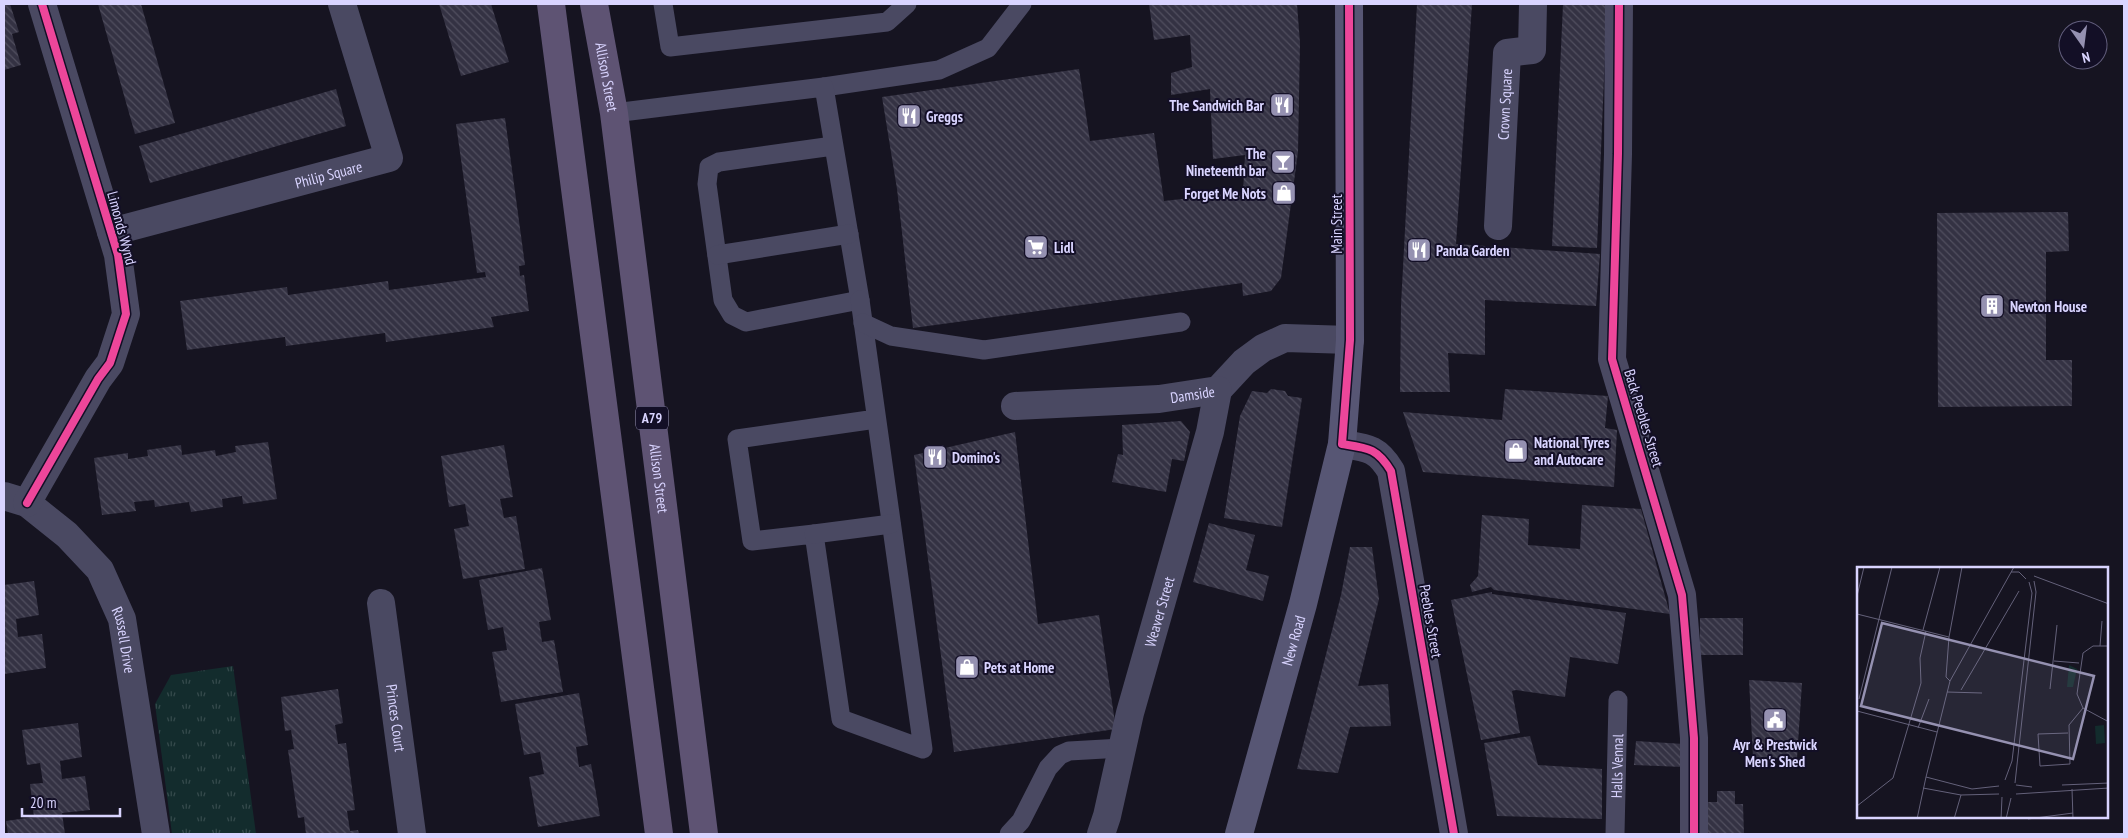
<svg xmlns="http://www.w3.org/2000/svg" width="2128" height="838" viewBox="0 0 2128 838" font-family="'PT Sans Narrow',sans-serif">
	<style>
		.grass { fill: url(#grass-tufts) }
		.building { fill: url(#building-back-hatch) }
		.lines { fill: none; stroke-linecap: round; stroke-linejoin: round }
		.lane { stroke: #4a4962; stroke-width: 19 }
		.street { stroke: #4a4962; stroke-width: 28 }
		.secondary { stroke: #575674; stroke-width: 28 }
		.primary { stroke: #5e5373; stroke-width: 28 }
		.cycleway-casing { stroke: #130f26; stroke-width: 11 }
		.cycleway { stroke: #ed469a; stroke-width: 8 }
		.labels { text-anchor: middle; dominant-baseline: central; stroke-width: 4; stroke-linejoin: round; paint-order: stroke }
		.shield { fill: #130f26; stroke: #9e99be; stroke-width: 1 }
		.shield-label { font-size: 14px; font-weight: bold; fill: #d9d4ff }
		.street-label { font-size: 15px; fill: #d9d4ff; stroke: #130f26 }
		.poi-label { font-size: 15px; font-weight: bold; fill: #d9d4ff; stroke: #130f26; text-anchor: start }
		.inset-road { fill: none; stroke: #64617a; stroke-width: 1 }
		.view { fill: #9591b1; fill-opacity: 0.15; stroke: #9591b1; stroke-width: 2.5 }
		.inset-edge { fill: none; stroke: #d9d4ff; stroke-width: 2.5 }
	</style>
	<defs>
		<pattern id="grass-tufts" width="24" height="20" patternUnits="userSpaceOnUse" patternTransform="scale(1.25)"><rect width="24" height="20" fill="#132c2d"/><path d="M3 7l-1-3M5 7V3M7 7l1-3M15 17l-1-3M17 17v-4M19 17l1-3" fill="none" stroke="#354a4c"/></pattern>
		<pattern id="building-back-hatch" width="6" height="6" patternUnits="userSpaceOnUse" patternTransform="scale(1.25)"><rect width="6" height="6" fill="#343243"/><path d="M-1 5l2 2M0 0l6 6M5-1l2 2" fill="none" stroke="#514f5f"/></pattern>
	</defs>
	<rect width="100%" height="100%" fill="#161421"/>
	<path class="grass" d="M 233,666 L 256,834 L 172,834 L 155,704 L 171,675 Z"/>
	<path class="building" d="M 4,4 L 10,4 L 19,32 L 12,34 L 21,65 L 4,70 Z
		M 98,4 L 141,4 L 175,123 L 135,134 Z
		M 439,4 L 491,4 L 509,62 L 461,76 Z
		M 1149,4 L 1297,4 L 1300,43 L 1298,152 L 1281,278 L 1271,291 L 1243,296 L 1242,283 L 913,328 L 897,189 L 882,97 L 1079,69 L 1090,141 L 1154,133 L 1164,201 L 1243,192 L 1245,155 L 1213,159 L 1210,89 L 1171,95 L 1171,73 L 1192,67 L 1190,35 L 1154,40 Z
		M 1417,4 L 1472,4 L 1456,244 L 1600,254 L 1596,306 L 1485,300 L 1485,355 L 1448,353 L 1450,392 L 1400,392 L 1401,305 Z
		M 1563,4 L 1607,4 L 1597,248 L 1552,246 Z
		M 336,89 L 346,126 L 150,183 L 139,146 Z
		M 505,118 L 525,265 L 519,266 L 520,276 L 524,275 L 529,311 L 491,317 L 494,327 L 386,342 L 385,333 L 286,346 L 285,337 L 187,350 L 180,301 L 287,287 L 288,295 L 388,281 L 389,290 L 486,277 L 485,272 L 477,273 L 456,124 Z
		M 2068,212 L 2069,251 L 2046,252 L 2046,360 L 2072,360 L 2072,406 L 1938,407 L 1937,213 Z
		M 1271,389 L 1285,391 L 1288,396 L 1302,398 L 1282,527 L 1224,518 L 1240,416 L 1252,391 L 1267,393 Z
		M 1505,389 L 1608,396 L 1605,428 L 1617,430 L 1614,487 L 1423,472 L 1403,412 L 1502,420 Z
		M 1181,421 L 1190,432 L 1184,461 L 1172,459 L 1166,492 L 1112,482 L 1118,454 L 1123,455 L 1122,425 Z
		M 1015,432 L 1038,624 L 1099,615 L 1116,729 L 954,752 L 914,455 Z
		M 268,442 L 277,499 L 243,504 L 242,496 L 222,499 L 223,507 L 191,512 L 189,502 L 155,507 L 154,500 L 134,502 L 136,511 L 102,515 L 94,458 L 128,453 L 128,459 L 148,456 L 147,450 L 181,445 L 182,455 L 215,450 L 216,456 L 236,452 L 235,446 Z
		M 504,445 L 513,497 L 500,499 L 504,518 L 516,516 L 525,569 L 463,579 L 454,529 L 469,526 L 465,504 L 449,507 L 441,456 Z
		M 1582,505 L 1641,509 L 1670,614 L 1494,590 L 1491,587 L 1472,592 L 1470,585 L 1478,576 L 1482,515 L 1529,519 L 1528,545 L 1580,549 Z
		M 1209,523 L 1255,535 L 1246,570 L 1269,576 L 1263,601 L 1193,582 Z
		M 1350,547 L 1372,547 L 1379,599 L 1358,686 L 1388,684 L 1391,726 L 1350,727 L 1338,773 L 1297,769 L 1341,595 Z
		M 542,568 L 551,620 L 539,622 L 542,642 L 554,640 L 563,692 L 501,702 L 492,652 L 507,650 L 503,627 L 488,630 L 479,580 Z
		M 34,581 L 39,615 L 16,619 L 18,637 L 42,634 L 46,668 L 4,674 L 4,585 Z
		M 1492,592 L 1492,594 L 1626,613 L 1618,664 L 1570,657 L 1565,697 L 1516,690 L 1512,691 L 1520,733 L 1481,740 L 1451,600 Z
		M 1700,618 L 1743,618 L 1743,655 L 1700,655 Z
		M 1749,680 L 1802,683 L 1797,758 L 1753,758 Z
		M 338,689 L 343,723 L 335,725 L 338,744 L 346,743 L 355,810 L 347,811 L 350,831 L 358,830 L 359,834 L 306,834 L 304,817 L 298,818 L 288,750 L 294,749 L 291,730 L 285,731 L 281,697 Z
		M 579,693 L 588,745 L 576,747 L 579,767 L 591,764 L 600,816 L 538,827 L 529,777 L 544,774 L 540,752 L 524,755 L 515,704 Z
		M 78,723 L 82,757 L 60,761 L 62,779 L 85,776 L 90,810 L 62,813 L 65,834 L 8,834 L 6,821 L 34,817 L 30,784 L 43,783 L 40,763 L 27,765 L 22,730 Z
		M 1530,736 L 1538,765 L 1602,769 L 1602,819 L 1497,816 L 1484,743 Z
		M 1636,741 L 1684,744 L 1683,767 L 1634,765 Z
		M 1717,791 L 1735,791 L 1735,804 L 1743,804 L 1744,834 L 1704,834 L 1704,802 L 1717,802 Z"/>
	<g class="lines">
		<g class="lane">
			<path d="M 663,4 L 670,47 L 887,22 L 907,4"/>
			<path d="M 824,87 L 939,70 L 988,48 L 1022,4"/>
			<path d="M 614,113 L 824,87 L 860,300 L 746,322 L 732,315 L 723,300 L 707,184 L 709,167 L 719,162 L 833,146"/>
			<path d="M 717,255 L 849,234"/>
			<path d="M 860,300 L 923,749 L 841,719 L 814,534 L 752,541 L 737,439 L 876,419"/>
			<path d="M 863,323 L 891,336 L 984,350 L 1181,322"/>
			<path d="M 814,534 L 891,524"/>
			<path d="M 1009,834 L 1021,821 L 1048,768 L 1060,755 L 1069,751 L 1122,748"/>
			<path id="s1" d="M 1615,834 L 1618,700"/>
		</g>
		<g class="street">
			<path d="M 1619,4 L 1618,154 L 1612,359 L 1682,595 L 1694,738 L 1694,834"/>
			<path id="s2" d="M 1498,226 L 1507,53 L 1532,50 L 1533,4"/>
			<path id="s3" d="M 111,232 L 389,158 L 342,4"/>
			<path id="s4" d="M 1015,406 L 1159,399 L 1218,390 L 1244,362 L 1263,348 L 1285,338 L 1350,340"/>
			<path d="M 1342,444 C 1368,448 1377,448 1391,471 L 1454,834"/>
			<path id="s5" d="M 4,496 L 27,503 L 67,535 L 100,570 L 122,619 L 156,834"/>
			<path d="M 27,503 L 98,379 L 110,363 L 126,314 L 118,255 L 42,4"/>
			<path id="s6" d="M 381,603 L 412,834"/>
			<path id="s7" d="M 1101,834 L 1107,816 L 1130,713 L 1210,432 L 1218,390"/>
		</g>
		<path class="secondary" id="s8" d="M 1239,834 L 1303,604 L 1342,444 L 1350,340 L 1349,4"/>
		<g class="primary">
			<path d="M 551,4 L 659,834"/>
			<path id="s9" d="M 594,4 L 614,113 L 704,834"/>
		</g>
		<defs>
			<path id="cycleway" d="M 1349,4 L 1350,340 L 1342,444 C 1368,448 1377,448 1391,471 L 1454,834
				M 1619,4 L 1618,154 L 1612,359 L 1682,595 L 1694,738 L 1694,834
				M 27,503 L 98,379 L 110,363 L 126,314 L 118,255 L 42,4"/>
		</defs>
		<use href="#cycleway" class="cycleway-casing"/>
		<use href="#cycleway" class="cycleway"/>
	</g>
	<defs>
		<symbol id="restaurant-square" viewBox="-11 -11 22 22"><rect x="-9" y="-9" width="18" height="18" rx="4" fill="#9591b1" stroke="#130f26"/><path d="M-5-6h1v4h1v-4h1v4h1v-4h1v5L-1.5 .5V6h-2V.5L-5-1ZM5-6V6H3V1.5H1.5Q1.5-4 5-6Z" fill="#fff"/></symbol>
		<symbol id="bar-square" viewBox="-11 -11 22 22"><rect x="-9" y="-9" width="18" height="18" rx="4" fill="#9591b1" stroke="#130f26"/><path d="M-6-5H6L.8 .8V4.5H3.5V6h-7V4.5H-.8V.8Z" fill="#fff"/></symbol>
		<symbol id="shop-square" viewBox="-11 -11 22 22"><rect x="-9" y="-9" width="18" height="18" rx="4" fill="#9591b1" stroke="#130f26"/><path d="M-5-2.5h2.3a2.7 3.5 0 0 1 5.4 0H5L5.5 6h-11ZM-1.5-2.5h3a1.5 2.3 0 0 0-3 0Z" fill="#fff"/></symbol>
		<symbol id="supermarket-square" viewBox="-11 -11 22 22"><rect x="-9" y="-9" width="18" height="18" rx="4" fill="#9591b1" stroke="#130f26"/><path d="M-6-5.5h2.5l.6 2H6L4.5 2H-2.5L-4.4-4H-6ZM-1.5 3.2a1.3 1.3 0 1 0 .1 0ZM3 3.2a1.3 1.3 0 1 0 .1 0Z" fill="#fff"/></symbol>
		<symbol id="building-square" viewBox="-11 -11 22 22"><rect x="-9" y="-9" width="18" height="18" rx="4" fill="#9591b1" stroke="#130f26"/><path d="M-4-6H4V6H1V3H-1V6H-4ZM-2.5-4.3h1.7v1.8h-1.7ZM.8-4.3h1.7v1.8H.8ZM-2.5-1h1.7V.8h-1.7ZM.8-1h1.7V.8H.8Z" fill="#fff"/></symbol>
		<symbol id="civic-square" viewBox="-11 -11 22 22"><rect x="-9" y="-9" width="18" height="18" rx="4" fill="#9591b1" stroke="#130f26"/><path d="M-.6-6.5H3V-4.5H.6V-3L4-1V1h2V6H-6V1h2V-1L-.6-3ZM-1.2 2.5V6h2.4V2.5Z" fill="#fff"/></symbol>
	</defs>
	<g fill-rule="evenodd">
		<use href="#restaurant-square" x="1268" y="91" width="28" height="28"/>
		<use href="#restaurant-square" x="895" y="102" width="28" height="28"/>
		<use href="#bar-square" x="1269" y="148" width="28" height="28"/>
		<use href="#shop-square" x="1270" y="179" width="28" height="28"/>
		<use href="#supermarket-square" x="1022" y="233" width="28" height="28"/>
		<use href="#restaurant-square" x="1405" y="236" width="28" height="28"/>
		<use href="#building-square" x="1978" y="292" width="28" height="28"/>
		<use href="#shop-square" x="1502" y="437" width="28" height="28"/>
		<use href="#restaurant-square" x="921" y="443" width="28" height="28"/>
		<use href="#shop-square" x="953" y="653" width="28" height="28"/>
		<use href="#civic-square" x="1761" y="706" width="28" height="28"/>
	</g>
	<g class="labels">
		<rect class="shield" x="636" y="406.5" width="32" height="23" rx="4"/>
		<g class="shield-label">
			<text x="652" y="418">A79</text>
		</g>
		<g class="street-label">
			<text stroke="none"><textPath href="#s9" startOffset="74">Allison Street</textPath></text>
			<text stroke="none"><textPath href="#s2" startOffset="122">Crown Square</textPath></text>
			<text stroke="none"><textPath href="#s3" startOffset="225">Philip Square</textPath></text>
			<text transform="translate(1336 224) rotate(-90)">Main Street</text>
			<text transform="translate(122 228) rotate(75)">Limonds Wynd</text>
			<text stroke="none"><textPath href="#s4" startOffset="178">Damside</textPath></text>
			<text transform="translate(1644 418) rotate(73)">Back Peebles Street</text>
			<text stroke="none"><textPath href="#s9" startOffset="479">Allison Street</textPath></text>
			<text stroke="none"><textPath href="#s7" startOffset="230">Weaver Street</textPath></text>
			<text transform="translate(1431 621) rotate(80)">Peebles Street</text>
			<text stroke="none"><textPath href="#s5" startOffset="198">Russell Drive</textPath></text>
			<text stroke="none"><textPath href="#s8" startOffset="201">New Road</textPath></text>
			<text stroke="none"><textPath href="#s6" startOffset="116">Princes Court</textPath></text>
			<text stroke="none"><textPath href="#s1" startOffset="68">Halls Vennal</textPath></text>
		</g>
		<g class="poi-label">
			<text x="1264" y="105" text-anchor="end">The Sandwich Bar</text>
			<text x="926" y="116">Greggs</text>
			<text x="1266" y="153" text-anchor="end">The<tspan x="1266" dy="17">Nineteenth bar</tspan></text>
			<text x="1266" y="193" text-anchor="end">Forget Me Nots</text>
			<text x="1054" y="247">Lidl</text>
			<text x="1436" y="250">Panda Garden</text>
			<text x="2010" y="306">Newton House</text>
			<text x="1534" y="442">National Tyres<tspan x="1534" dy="17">and Autocare</tspan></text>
			<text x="952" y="457">Domino's</text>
			<text x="984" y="667">Pets at Home</text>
			<text x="1775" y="744" text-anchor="middle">Ayr &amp; Prestwick<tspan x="1775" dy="17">Men's Shed</tspan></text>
		</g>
	</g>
	<g transform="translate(1857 567)">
		<rect width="251" height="251" fill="#161421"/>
		<path d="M 212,98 L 220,102 L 216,120 L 210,120 Z" fill="#132c2d"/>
		<path d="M 247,158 L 248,176 L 239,177 L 238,159 Z" fill="#132c2d"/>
		<path class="inset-road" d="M 154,5 L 162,5 L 169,12M 177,9 L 252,37M 0,29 L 7,0M 0,47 L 92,70M 66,63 L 83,0M 243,79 L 245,54M 252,79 L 236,79 L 226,86 L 220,127 L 226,141 L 252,155M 197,94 L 222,96M 93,114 L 89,110 L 92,70 L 105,0M 193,122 L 200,58M 104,123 L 162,24M 90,125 L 125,126M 2,132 L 35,0M 0,144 L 80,165M 61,161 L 72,132M 211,166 L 181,167 L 183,199 L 213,197 L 212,158 L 226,141M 69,210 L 93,114 L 157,0M 148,213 L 155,194 L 175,26 L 172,15M 158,216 L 179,25 L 177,14M 159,218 L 175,220M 205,218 L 252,216M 66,221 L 104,228 L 142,227M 215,222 L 216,252M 159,227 L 252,221M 0,239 L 36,211 L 64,116 L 63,91 L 69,64M 60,252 L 69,210 L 115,222 L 142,219M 97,252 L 104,228M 144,252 L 145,230M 149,252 L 154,231M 171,252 L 216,246"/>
		<path class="view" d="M 25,56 L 237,109 L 216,192 L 4,139 Z"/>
		<rect width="251" height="251" class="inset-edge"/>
	</g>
	<rect width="2128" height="838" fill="none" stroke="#d9d4ff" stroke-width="10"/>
	<g transform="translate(2083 45) rotate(166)"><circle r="24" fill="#130f26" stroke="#625e7d"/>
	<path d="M0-4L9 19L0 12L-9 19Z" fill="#9591b1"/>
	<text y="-8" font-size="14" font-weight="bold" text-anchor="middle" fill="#d9d4ff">N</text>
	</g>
	<path d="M22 808v8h98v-8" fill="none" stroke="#d9d4ff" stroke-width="2.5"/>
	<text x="30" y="808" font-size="15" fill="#d9d4ff" stroke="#130f26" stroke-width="4" paint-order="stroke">20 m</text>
</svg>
